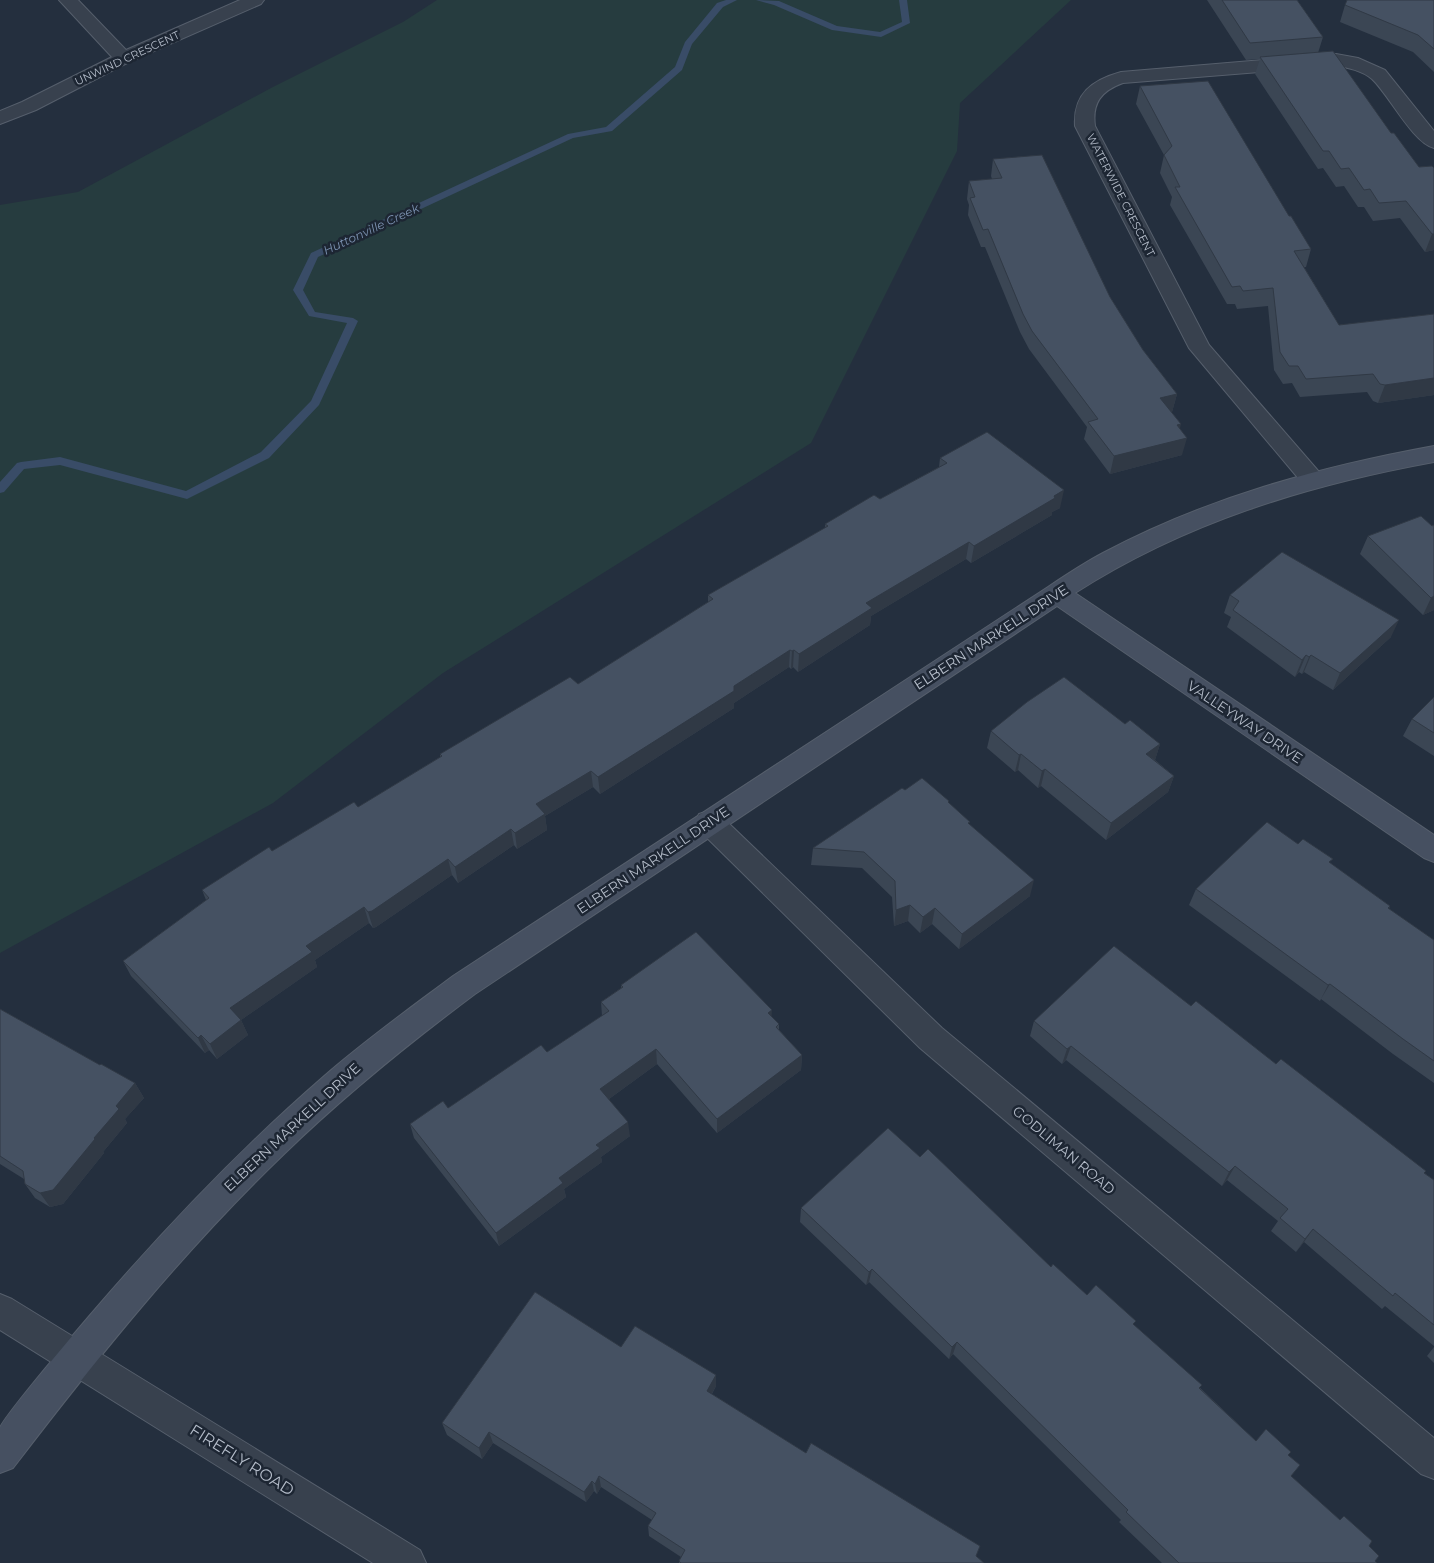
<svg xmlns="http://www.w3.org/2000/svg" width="1434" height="1563" viewBox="0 0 1434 1563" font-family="Montserrat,sans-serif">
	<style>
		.green { fill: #263c3f }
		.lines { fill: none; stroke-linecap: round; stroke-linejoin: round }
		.stream { fill: #394c67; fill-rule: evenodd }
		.street-casing { stroke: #565f6c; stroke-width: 2 }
		.secondary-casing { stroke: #565f6c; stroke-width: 2 }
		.street { fill: #38414e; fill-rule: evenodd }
		.secondary { fill: #465061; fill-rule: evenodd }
		.wall { fill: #3b4654 }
		.shaded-wall { fill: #303945 }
		.building { fill: #455162; stroke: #303945 }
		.labels { text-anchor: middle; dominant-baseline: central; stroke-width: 5; stroke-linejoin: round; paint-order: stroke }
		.far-street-label { font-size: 11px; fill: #b4bcc9; stroke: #1d2633 }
		.far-water-label { font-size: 12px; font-style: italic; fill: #7c92b1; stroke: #1d2633 }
		.street-label { font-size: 14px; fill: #b4bcc9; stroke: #1d2633 }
		.near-street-label { font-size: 16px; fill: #b4bcc9; stroke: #1d2633 }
	</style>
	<rect width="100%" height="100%" fill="#242f3e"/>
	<path class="green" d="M 437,0 L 1071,0 L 960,103 L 957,151 L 811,443 L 443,673 L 273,803 L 0,953 L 0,205 L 78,192 L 271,88 L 403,22 Z"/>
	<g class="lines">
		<path class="stream" d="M 726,0 L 737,0 L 723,7 L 692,44 L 682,70 L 612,131 L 573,138 L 318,257 L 303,290 L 315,312 L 353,318 L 358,321 L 319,405 L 269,458 L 187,499 L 60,465 L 24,469 L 4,492 L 0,493 L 0,482 L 17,463 L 21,462 L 60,457 L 186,491 L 261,452 L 311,401 L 347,323 L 309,316 L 293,290 L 311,253 L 568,134 L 606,127 L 675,67 L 685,42 L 717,3 Z
			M 756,0 L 779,1 L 837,26 L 880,32 L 902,22 L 899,0 L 907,0 L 910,23 L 881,37 L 832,30 L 774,5 Z"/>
		<defs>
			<path id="street" d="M 59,0 L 78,0 L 126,50 L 240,0 L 264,0 L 261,4 L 129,62 L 36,110 L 0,124 L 0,111 L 22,102 L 112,57 Z
				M 1336,54 L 1358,58 L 1385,70 L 1434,131 L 1434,148 C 1413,143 1389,95 1372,79 C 1363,71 1347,67 1336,66 L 1123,83 C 1101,91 1092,103 1095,126 L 1209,345 L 1320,473 L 1324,479 L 1320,485 L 1312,487 L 1304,485 L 1189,348 L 1075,126 C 1073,94 1092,80 1121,72 Z
				M 709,811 L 719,814 L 942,1028 L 1434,1438 L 1434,1479 L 1421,1474 L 920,1048 L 699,830 L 695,822 L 699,814 Z
				M 0,1294 L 12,1299 L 420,1550 L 426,1563 L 373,1563 L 0,1330 Z"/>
			<path id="secondary" d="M 1434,446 L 1434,462 C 1307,485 1184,523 1075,593 L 1434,835 L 1434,862 L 1424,858 L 1057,606 L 475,994 C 408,1044 344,1096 284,1154 C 184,1250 97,1358 13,1468 L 0,1473 C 0,1459 0,1442 0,1428 C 2,1420 45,1369 53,1359 C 136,1259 224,1163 322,1078 C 364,1041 409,1009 453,976 L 1048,587 C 1066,575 1084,563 1103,553 C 1206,498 1319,467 1434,446 Z"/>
		</defs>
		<use href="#street" class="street-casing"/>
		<use href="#secondary" class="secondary-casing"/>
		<use href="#street" class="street"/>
		<use href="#secondary" class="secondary"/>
	</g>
	<path class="wall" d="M 1207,0 L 1297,0 L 1323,37 L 1318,53 L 1391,133 L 1419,167 L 1434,168 L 1434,250 L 1425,252 L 1400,218 L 1373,221 L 1364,207 L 1358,207 L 1344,186 L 1336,187 L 1323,168 L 1318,169 L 1255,74 L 1260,59 L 1246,60 Z
		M 1434,0 L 1434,72 L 1413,52 L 1340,22 L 1345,5 Z
		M 1140,86 L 1289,216 L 1311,249 L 1306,267 L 1304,267 L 1339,325 L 1434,314 L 1434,395 L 1378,403 L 1373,401 L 1367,392 L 1300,397 L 1292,383 L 1283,384 L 1274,370 L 1268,306 L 1237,309 L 1235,304 L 1227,304 L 1170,205 L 1172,197 L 1160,173 L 1164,155 L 1136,104 Z
		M 993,159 L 1110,297 L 1143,350 L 1177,394 L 1172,412 L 1171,412 L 1180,429 L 1182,455 L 1110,474 L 1084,439 L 1087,427 L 1029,349 L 1020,332 L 985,247 L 981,247 L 968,215 L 969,205 L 967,199 L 969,181 L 992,179 L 991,176 Z
		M 940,458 L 1060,508 L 1052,512 L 1052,515 L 971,563 L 966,559 L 871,616 L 870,625 L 798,672 L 793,667 L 791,669 L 789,667 L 734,703 L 734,708 L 600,794 L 593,787 L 545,816 L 547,830 L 517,849 L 514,845 L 458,883 L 452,875 L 376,927 L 373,928 L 369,923 L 315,960 L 317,967 L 241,1020 L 248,1035 L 217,1059 L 209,1050 L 205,1053 L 131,976 L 123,961 L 206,900 L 202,890 L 272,851 L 358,807 L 440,757 L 440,754 L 578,684 L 708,602 L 708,595 L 825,528 L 825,524 L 880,499 L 939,467 Z
		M 1434,525 L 1434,610 L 1423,615 L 1360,554 L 1368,536 Z
		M 1230,595 L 1391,637 L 1333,690 L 1304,672 L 1302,674 L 1299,672 L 1295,677 L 1227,627 L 1231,617 L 1224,613 Z
		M 1434,697 L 1434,756 L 1403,736 L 1412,719 Z
		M 1125,724 L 1160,744 L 1155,760 L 1174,776 L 1168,792 L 1106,840 L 1041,786 L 1038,788 L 1018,770 L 1015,772 L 987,748 L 991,731 Z
		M 905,790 L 949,803 L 969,824 L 1030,896 L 959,949 L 932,924 L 920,933 L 908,921 L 894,926 L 892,897 L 862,868 L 811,865 L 813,848 Z
		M 1298,844 L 1330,863 L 1390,906 L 1389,909 L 1434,940 L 1434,1083 L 1393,1054 L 1321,999 L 1320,1001 L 1189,905 L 1196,889 Z
		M 621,985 L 772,1017 L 779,1024 L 779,1030 L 802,1055 L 801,1070 L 717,1133 L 657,1064 L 609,1099 L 630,1136 L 601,1157 L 602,1162 L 564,1189 L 566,1197 L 499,1246 L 414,1138 L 410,1124 L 448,1108 L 547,1052 L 602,1016 L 601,1002 L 621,988 Z
		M 1191,1006 L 1276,1064 L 1434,1180 L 1434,1346 L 1385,1306 L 1382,1309 L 1304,1242 L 1296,1252 L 1271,1231 L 1278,1221 L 1227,1180 L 1222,1186 L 1066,1060 L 1062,1064 L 1030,1036 L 1034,1021 Z
		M 0,1009 L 100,1065 L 135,1083 L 144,1098 L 125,1119 L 127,1123 L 103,1152 L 104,1153 L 63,1204 L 50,1207 L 35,1198 L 25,1184 L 24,1179 L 0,1164 Z
		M 920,1157 L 1051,1267 L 1087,1295 L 1134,1325 L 1256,1441 L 1288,1455 L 1291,1476 L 1340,1520 L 1344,1516 L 1369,1546 L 1375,1561 L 1377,1563 L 1162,1563 L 1119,1522 L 1121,1520 L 953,1354 L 949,1359 L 869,1282 L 866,1285 L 800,1222 L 801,1208 Z
		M 621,1347 L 716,1386 L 712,1394 L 806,1453 L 976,1556 L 984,1563 L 679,1563 L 679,1561 L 681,1557 L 649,1536 L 648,1526 L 652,1520 L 601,1487 L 597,1494 L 594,1491 L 586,1502 L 493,1443 L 482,1459 L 447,1435 L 442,1423 Z
		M 1434,1347 L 1434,1363 L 1427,1356 Z"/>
	<path class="shaded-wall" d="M 1432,234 L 1434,234 L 1434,250 L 1425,252 Z
		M 1434,378 L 1434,395 L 1378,403 L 1385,385 Z
		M 1177,394 L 1172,412 L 1155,416 L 1160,398 Z
		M 1181,424 L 1177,440 L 1187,438 L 1182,455 L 1110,474 L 1114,456 L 1177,425 Z
		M 1064,490 L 1060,508 L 1052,512 L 1052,515 L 971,563 L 974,546 Z
		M 969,542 L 966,559 L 871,616 L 870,625 L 798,672 L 799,654 L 866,603 Z
		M 1434,596 L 1434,610 L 1423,615 L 1431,598 Z
		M 1399,620 L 1391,637 L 1333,690 L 1340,673 Z
		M 790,650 L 789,667 L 734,703 L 734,708 L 600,794 L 598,777 L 734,686 Z
		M 794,650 L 793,667 L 791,669 L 792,651 Z
		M 1306,655 L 1299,672 L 1295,677 L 1302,660 Z
		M 1311,655 L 1304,672 L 1302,674 L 1309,657 Z
		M 1160,744 L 1155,760 L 1146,754 Z
		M 1021,754 L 1018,770 L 1015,772 L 1019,755 Z
		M 1045,769 L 1041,786 L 1038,788 L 1042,771 Z
		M 591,771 L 593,787 L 545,816 L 547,830 L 517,849 L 515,833 L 536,804 Z
		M 1174,776 L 1168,792 L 1106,840 L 1111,823 Z
		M 511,829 L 514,845 L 458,883 L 455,867 Z
		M 448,859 L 452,875 L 376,927 L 373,928 L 368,912 Z
		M 1034,880 L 1030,896 L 959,949 L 962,934 Z
		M 910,905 L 908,921 L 894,926 L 896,910 Z
		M 364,907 L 369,923 L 315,960 L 317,967 L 241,1020 L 248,1035 L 217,1059 L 210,1044 L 230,1008 L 306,946 Z
		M 935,908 L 932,924 L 920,933 L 923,917 Z
		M 1330,984 L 1321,999 L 1320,1001 L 1328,985 Z
		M 772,1010 L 771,1025 L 768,1013 Z
		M 201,1035 L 209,1050 L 205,1053 L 198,1038 Z
		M 1071,1046 L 1066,1060 L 1062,1064 L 1067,1049 Z
		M 656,1049 L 657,1064 L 602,1104 L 600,1089 Z
		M 802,1055 L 801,1070 L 717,1133 L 717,1119 Z
		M 135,1083 L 144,1098 L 125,1119 L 127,1123 L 103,1152 L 104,1153 L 63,1204 L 50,1207 L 40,1193 Z
		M 628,1122 L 630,1136 L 601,1157 L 602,1162 L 564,1189 L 566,1197 L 499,1246 L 496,1233 L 596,1145 Z
		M 1235,1166 L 1227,1180 L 1222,1186 L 1229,1172 Z
		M 1313,1229 L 1304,1242 L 1296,1252 L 1305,1239 Z
		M 872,1269 L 869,1282 L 866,1285 L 869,1272 Z
		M 957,1342 L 953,1354 L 949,1359 L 952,1347 Z
		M 716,1375 L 716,1386 L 707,1402 L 707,1391 Z
		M 489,1432 L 493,1443 L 482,1459 L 479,1448 Z
		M 599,1476 L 601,1487 L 597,1494 L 595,1484 Z
		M 592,1481 L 594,1491 L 586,1502 L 584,1492 Z"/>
	<path class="building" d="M 1222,0 L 1297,0 L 1323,37 L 1250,43 Z
		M 1347,0 L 1434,0 L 1434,49 L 1418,35 L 1345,5 Z
		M 1333,51 L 1391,133 L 1394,133 L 1419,167 L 1432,166 L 1434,168 L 1434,234 L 1432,234 L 1406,201 L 1379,203 L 1370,189 L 1364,190 L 1349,168 L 1341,169 L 1329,151 L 1323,151 L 1260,57 Z
		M 1208,81 L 1289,216 L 1291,216 L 1311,249 L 1294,251 L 1339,325 L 1434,314 L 1434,378 L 1385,385 L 1380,384 L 1373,374 L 1306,379 L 1298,366 L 1289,366 L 1280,352 L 1273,288 L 1243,291 L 1240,286 L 1232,287 L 1175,187 L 1180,187 L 1164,155 L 1172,146 L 1140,86 Z
		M 1042,155 L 1110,297 L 1143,350 L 1177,394 L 1160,398 L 1181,424 L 1177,425 L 1187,438 L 1114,456 L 1088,422 L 1098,419 L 1032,331 L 1023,314 L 988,229 L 983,230 L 970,198 L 975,197 L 969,181 L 1002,178 L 993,159 Z
		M 987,432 L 1064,490 L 1054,496 L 1055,498 L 974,546 L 969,542 L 866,603 L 872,608 L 799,654 L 794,650 L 792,651 L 790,650 L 734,686 L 734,691 L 598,777 L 591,771 L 536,804 L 545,814 L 515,833 L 511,829 L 455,867 L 448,859 L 372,911 L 368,912 L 364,907 L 306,946 L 312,952 L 230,1008 L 241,1020 L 210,1044 L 201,1035 L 198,1038 L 123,961 L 209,898 L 202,890 L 269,847 L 272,851 L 354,802 L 358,807 L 442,756 L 440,754 L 570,677 L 578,684 L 713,599 L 708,595 L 828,526 L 825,524 L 874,495 L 880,499 L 947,463 L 940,458 Z
		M 1421,516 L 1432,526 L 1434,525 L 1434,596 L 1431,598 L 1368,536 Z
		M 1282,552 L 1399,620 L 1340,673 L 1311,655 L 1309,657 L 1306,655 L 1302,660 L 1233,610 L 1239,601 L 1230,595 Z
		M 1064,677 L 1125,724 L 1130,720 L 1160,744 L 1146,754 L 1174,776 L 1111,823 L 1045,769 L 1042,771 L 1021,754 L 1019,755 L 991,731 L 1027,702 Z
		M 1434,697 L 1434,733 L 1412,719 Z
		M 922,778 L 949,801 L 948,802 L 970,822 L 968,823 L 1034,880 L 962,934 L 935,908 L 923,917 L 910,905 L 896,910 L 895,881 L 864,852 L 813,848 L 902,788 L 905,790 Z
		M 1267,822 L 1298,844 L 1303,839 L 1333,859 L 1329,862 L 1390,906 L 1388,908 L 1434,940 L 1434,1061 L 1403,1039 L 1330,984 L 1328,985 L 1196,889 Z
		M 696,932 L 772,1010 L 768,1013 L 779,1024 L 776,1027 L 802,1055 L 717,1119 L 656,1049 L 600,1089 L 628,1122 L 596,1145 L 600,1148 L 559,1178 L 563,1183 L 496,1233 L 410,1124 L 443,1101 L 448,1108 L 541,1045 L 547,1052 L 609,1011 L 601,1002 L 623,987 L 621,985 Z
		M 1114,946 L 1191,1006 L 1196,1001 L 1276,1064 L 1281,1059 L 1426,1171 L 1424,1173 L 1434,1180 L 1434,1325 L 1395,1293 L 1393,1296 L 1313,1229 L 1305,1239 L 1280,1218 L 1288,1209 L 1235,1166 L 1229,1172 L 1071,1046 L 1067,1049 L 1034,1021 Z
		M 0,1009 L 100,1065 L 101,1064 L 135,1083 L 116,1106 L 119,1109 L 94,1138 L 95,1139 L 53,1190 L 40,1193 L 25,1184 L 23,1171 L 0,1156 Z
		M 888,1128 L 920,1157 L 928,1149 L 1051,1267 L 1053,1264 L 1087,1295 L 1096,1285 L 1136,1321 L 1133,1324 L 1202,1385 L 1199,1388 L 1256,1441 L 1266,1429 L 1291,1452 L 1288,1455 L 1300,1465 L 1291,1476 L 1340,1520 L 1344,1516 L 1372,1541 L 1369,1546 L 1379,1556 L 1375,1561 L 1377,1563 L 1179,1563 L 1126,1512 L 1128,1510 L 957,1342 L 952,1347 L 872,1269 L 869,1272 L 801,1208 Z
		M 535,1292 L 621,1347 L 635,1326 L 716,1375 L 707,1391 L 806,1453 L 811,1443 L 980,1546 L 976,1556 L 984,1563 L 681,1563 L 679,1561 L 685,1550 L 648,1526 L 656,1513 L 599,1476 L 595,1484 L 592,1481 L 584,1492 L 489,1432 L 479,1448 L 442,1423 Z"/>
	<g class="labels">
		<g class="far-street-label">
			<text transform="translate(127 58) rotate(-25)">UNWIND CRESCENT</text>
			<text transform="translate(1121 195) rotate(63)">WATERWIDE CRESCENT</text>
		</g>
		<g class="far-water-label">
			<text transform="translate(371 229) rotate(-25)">Huttonville Creek</text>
		</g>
		<g class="street-label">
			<text transform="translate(991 637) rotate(-33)">ELBERN MARKELL DRIVE</text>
			<text transform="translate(1245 722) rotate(34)">VALLEYWAY DRIVE</text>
			<text transform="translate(653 860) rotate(-34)">ELBERN MARKELL DRIVE</text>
			<text transform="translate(292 1127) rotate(-43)">ELBERN MARKELL DRIVE</text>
			<text transform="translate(1064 1150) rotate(40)">GODLIMAN ROAD</text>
		</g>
		<g class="near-street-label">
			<text transform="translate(242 1460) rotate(32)">FIREFLY ROAD</text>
		</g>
	</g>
</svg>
